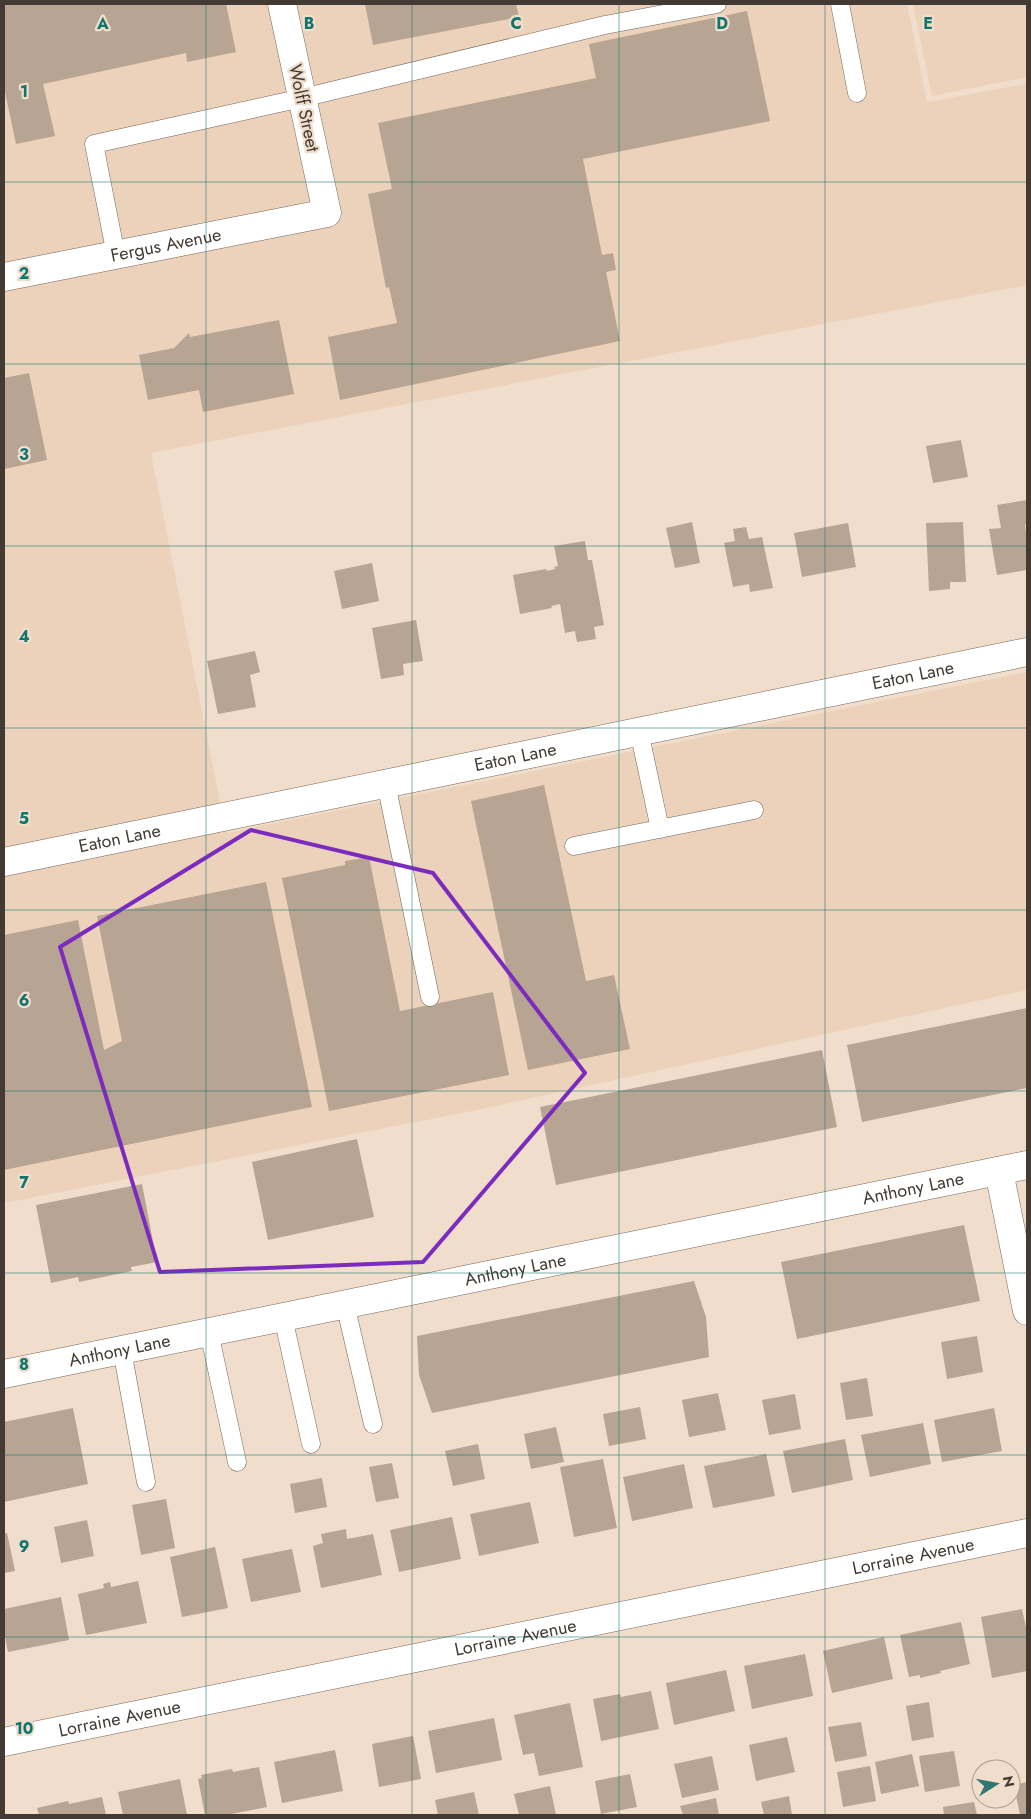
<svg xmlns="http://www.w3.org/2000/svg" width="1031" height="1819" viewBox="0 0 1031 1819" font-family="Jost,sans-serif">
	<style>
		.built { fill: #ecd2ba }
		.building { fill: #b7a492 }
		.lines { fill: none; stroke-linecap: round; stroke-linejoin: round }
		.lane-casing { stroke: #765; stroke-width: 19 }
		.street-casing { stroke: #765; stroke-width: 29 }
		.lane { stroke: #fff; stroke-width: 18 }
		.street { stroke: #fff; stroke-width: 28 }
		.marked { fill: none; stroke: #7b2cbf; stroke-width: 4; stroke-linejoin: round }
		.grid { fill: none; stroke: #0f766e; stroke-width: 1; stroke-opacity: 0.55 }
		.labels { text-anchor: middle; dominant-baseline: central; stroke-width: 4.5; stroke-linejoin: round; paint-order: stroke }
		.street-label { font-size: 18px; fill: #433b33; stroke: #f1ddcb }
		.grid-label { font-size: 16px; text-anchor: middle; font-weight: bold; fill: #0f766e; stroke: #f1ddcb; stroke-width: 4.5; stroke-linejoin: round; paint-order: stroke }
	</style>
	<rect width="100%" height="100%" fill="#f1ddcb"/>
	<path class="built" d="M 4,4 L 907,4 L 927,102 L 1027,84 L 1027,285 L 151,453 L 226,833 L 1027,672 L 1027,990 L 482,1109 L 4,1203 Z
		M 913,4 L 1027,4 L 1027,77 L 932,96 Z"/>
	<path class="building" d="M 4,4 L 226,4 L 236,52 L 187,62 L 186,53 L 43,84 L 55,136 L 16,144 L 4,87 Z
		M 365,4 L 516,4 L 519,17 L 373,45 Z
		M 747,11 L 770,121 L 583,159 L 602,255 L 613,253 L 616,270 L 606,272 L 620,341 L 340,400 L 328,337 L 397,323 L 389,287 L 386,288 L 368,194 L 392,189 L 378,123 L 596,78 L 589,44 Z
		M 279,320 L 294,394 L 203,412 L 199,390 L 148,400 L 139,355 L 174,348 L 189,333 L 190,337 Z
		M 29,373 L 47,460 L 4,469 L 4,378 Z
		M 961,440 L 968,477 L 933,483 L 926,446 Z
		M 1027,500 L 1027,524 L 1025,525 L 1027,540 L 1027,570 L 997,575 L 989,529 L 1001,528 L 997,505 Z
		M 692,522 L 700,563 L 675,568 L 666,528 Z
		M 963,522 L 966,582 L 950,582 L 950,589 L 929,591 L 926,523 Z
		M 848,523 L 856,567 L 802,577 L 794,533 Z
		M 746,527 L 749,539 L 762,537 L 773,588 L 750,592 L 749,584 L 733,587 L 724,543 L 735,541 L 733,529 Z
		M 585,541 L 588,560 L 592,560 L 604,625 L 594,627 L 596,639 L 577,642 L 575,631 L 565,633 L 560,604 L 551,606 L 552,608 L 520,614 L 513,575 L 546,569 L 547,571 L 555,569 L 554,567 L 558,566 L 554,546 Z
		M 372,563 L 379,601 L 342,609 L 334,571 Z
		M 416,620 L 423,661 L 403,664 L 404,675 L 381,679 L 372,628 Z
		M 255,651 L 260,672 L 250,675 L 256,707 L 218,714 L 207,661 Z
		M 544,785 L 586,981 L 614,975 L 630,1049 L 528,1070 L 471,801 Z
		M 369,857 L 400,1011 L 493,992 L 509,1075 L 329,1111 L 282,878 L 345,865 L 345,861 Z
		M 266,882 L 312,1107 L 4,1170 L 4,935 L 78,920 L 104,1050 L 122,1041 L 97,916 Z
		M 1027,1008 L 1027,1088 L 862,1122 L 847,1045 Z
		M 822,1050 L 837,1127 L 556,1185 L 540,1107 Z
		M 357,1139 L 374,1217 L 268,1240 L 252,1162 Z
		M 142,1184 L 157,1262 L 131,1267 L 132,1271 L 79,1282 L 78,1277 L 51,1283 L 36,1205 Z
		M 964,1225 L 980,1301 L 797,1339 L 781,1262 Z
		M 694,1281 L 706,1317 L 709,1357 L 432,1413 L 419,1375 L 417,1336 Z
		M 977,1336 L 983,1372 L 947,1379 L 941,1342 Z
		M 867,1378 L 873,1416 L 846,1420 L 840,1383 Z
		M 718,1393 L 726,1430 L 689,1437 L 682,1400 Z
		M 795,1394 L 801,1429 L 769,1435 L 762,1400 Z
		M 640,1407 L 646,1439 L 609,1446 L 603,1414 Z
		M 73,1408 L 88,1484 L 4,1502 L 4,1422 Z
		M 994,1408 L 1002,1451 L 942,1462 L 934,1420 Z
		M 923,1423 L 931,1464 L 870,1477 L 861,1435 Z
		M 556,1427 L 564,1462 L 531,1469 L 524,1434 Z
		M 845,1439 L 853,1480 L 792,1493 L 783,1451 Z
		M 478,1444 L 485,1479 L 453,1486 L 445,1451 Z
		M 766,1454 L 775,1496 L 713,1508 L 704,1466 Z
		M 603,1459 L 617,1528 L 574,1537 L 560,1467 Z
		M 392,1463 L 399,1498 L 376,1502 L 369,1467 Z
		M 684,1464 L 693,1508 L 632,1521 L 623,1477 Z
		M 322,1478 L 327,1507 L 295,1513 L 290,1484 Z
		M 166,1499 L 175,1548 L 141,1555 L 132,1505 Z
		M 530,1502 L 539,1543 L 479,1556 L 470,1514 Z
		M 452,1517 L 461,1559 L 399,1572 L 390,1530 Z
		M 87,1520 L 94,1556 L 61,1563 L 54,1527 Z
		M 346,1529 L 347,1539 L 373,1534 L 382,1575 L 321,1588 L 313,1546 L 323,1543 L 321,1534 Z
		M 7,1533 L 15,1571 L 4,1573 L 4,1534 Z
		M 215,1547 L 228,1608 L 182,1617 L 170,1557 Z
		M 292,1549 L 301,1592 L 251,1602 L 242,1559 Z
		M 138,1581 L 147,1623 L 86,1635 L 78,1594 L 104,1588 L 103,1584 L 110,1582 L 111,1587 Z
		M 61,1597 L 69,1640 L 8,1652 L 4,1632 L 4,1609 Z
		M 1022,1609 L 1027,1632 L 1027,1671 L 992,1678 L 981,1617 Z
		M 961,1622 L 970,1664 L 940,1671 L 941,1673 L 920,1678 L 920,1675 L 909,1677 L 900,1635 Z
		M 884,1637 L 893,1679 L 832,1693 L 823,1651 Z
		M 805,1654 L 813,1696 L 752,1709 L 744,1666 Z
		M 726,1670 L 735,1711 L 674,1725 L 666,1683 Z
		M 651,1691 L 659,1729 L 601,1741 L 593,1699 L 620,1694 L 621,1697 Z
		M 929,1702 L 934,1737 L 912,1741 L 906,1706 Z
		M 570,1703 L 583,1767 L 539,1776 L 534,1753 L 523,1755 L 514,1715 Z
		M 494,1718 L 502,1760 L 436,1773 L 428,1731 Z
		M 861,1722 L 867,1756 L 835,1762 L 828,1727 Z
		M 413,1736 L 421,1779 L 379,1787 L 372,1744 Z
		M 787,1737 L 795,1772 L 756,1781 L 749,1745 Z
		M 335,1750 L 343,1791 L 282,1803 L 274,1762 Z
		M 954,1751 L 960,1786 L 925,1792 L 919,1756 Z
		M 912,1754 L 919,1786 L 881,1794 L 875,1762 Z
		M 712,1756 L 719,1790 L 682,1798 L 674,1764 Z
		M 870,1766 L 876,1801 L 843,1807 L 837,1772 Z
		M 259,1767 L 267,1807 L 226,1815 L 205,1815 L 198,1779 L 202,1778 L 201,1775 L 232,1769 L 233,1772 Z
		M 630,1774 L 637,1807 L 601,1814 L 595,1781 Z
		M 180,1779 L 187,1815 L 123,1815 L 118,1792 Z
		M 1027,1782 L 1027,1815 L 1020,1815 L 1014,1785 Z
		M 550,1786 L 556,1815 L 519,1815 L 514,1794 Z
		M 474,1792 L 479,1815 L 438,1815 L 435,1800 Z
		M 789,1796 L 792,1815 L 764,1815 L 761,1802 Z
		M 102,1797 L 106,1815 L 39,1815 L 37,1808 L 68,1801 L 69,1804 Z
		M 716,1798 L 719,1815 L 683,1815 L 680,1806 Z
		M 974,1802 L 977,1815 L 944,1815 L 943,1807 Z"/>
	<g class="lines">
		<defs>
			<path id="lane" d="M 840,4 L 857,93
				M 116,255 L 94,144 L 302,98 L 605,25 L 717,4
				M 639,731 L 660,829
				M 386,783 L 430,997
				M 574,846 L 754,810
				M 345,1304 L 373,1424
				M 283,1317 L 311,1444
				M 209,1332 L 237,1462
				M 122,1350 L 146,1482"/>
			<g id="street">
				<path id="s1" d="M 4,277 L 327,213 L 282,4"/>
				<path id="s2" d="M 4,862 L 1027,652"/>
				<path d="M 999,1171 L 1027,1311"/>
				<path id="s3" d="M 4,1374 L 1027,1165"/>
				<path id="s4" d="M 4,1742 L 1027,1533"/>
			</g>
		</defs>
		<use href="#lane" class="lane-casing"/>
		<use href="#street" class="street-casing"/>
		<use href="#lane" class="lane"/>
		<use href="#street" class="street"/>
	</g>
	<path class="marked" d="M 251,830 L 433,873 L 585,1073 L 423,1262 L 160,1272 L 60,947 Z"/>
	<path class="grid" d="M 206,4 L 206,1815M 412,4 L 412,1815M 619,4 L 619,1815M 825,4 L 825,1815M 4,182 L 1027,182M 4,364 L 1027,364M 4,546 L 1027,546M 4,728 L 1027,728M 4,910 L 1027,910M 4,1091 L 1027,1091M 4,1273 L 1027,1273M 4,1455 L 1027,1455M 4,1637 L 1027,1637"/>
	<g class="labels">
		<g class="street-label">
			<text transform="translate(304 108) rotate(78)">Wolff Street</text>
			<text stroke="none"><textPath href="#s1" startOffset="165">Fergus Avenue</textPath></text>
			<text stroke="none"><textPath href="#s2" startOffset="928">Eaton Lane</textPath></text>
			<text stroke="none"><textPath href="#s2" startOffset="522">Eaton Lane</textPath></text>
			<text stroke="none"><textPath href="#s2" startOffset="118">Eaton Lane</textPath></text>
			<text stroke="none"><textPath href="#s3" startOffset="928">Anthony Lane</textPath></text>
			<text stroke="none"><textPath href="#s3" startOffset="522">Anthony Lane</textPath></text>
			<text stroke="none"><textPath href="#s3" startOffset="118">Anthony Lane</textPath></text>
			<text stroke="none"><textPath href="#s4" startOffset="928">Lorraine Avenue</textPath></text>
			<text stroke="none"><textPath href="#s4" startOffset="522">Lorraine Avenue</textPath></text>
			<text stroke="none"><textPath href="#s4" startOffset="118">Lorraine Avenue</textPath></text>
		</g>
	</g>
	<g class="grid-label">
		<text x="103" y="29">A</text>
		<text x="309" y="29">B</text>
		<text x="516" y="29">C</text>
		<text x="722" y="29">D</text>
		<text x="928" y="29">E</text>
		<text x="24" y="97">1</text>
		<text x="24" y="279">2</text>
		<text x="24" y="460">3</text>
		<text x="24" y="642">4</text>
		<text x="24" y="824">5</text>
		<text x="24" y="1006">6</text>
		<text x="24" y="1188">7</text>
		<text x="24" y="1370">8</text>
		<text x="24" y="1552">9</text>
		<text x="24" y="1734">10</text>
	</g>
	<rect width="1031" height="1819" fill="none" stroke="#433b33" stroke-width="10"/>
	<g transform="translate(996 1784) rotate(79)"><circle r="24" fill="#f1ddcb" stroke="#ab9c8e"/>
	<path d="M0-4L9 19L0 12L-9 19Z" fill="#2f7770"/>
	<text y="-8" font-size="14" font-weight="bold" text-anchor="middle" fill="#433b33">N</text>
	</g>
</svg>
